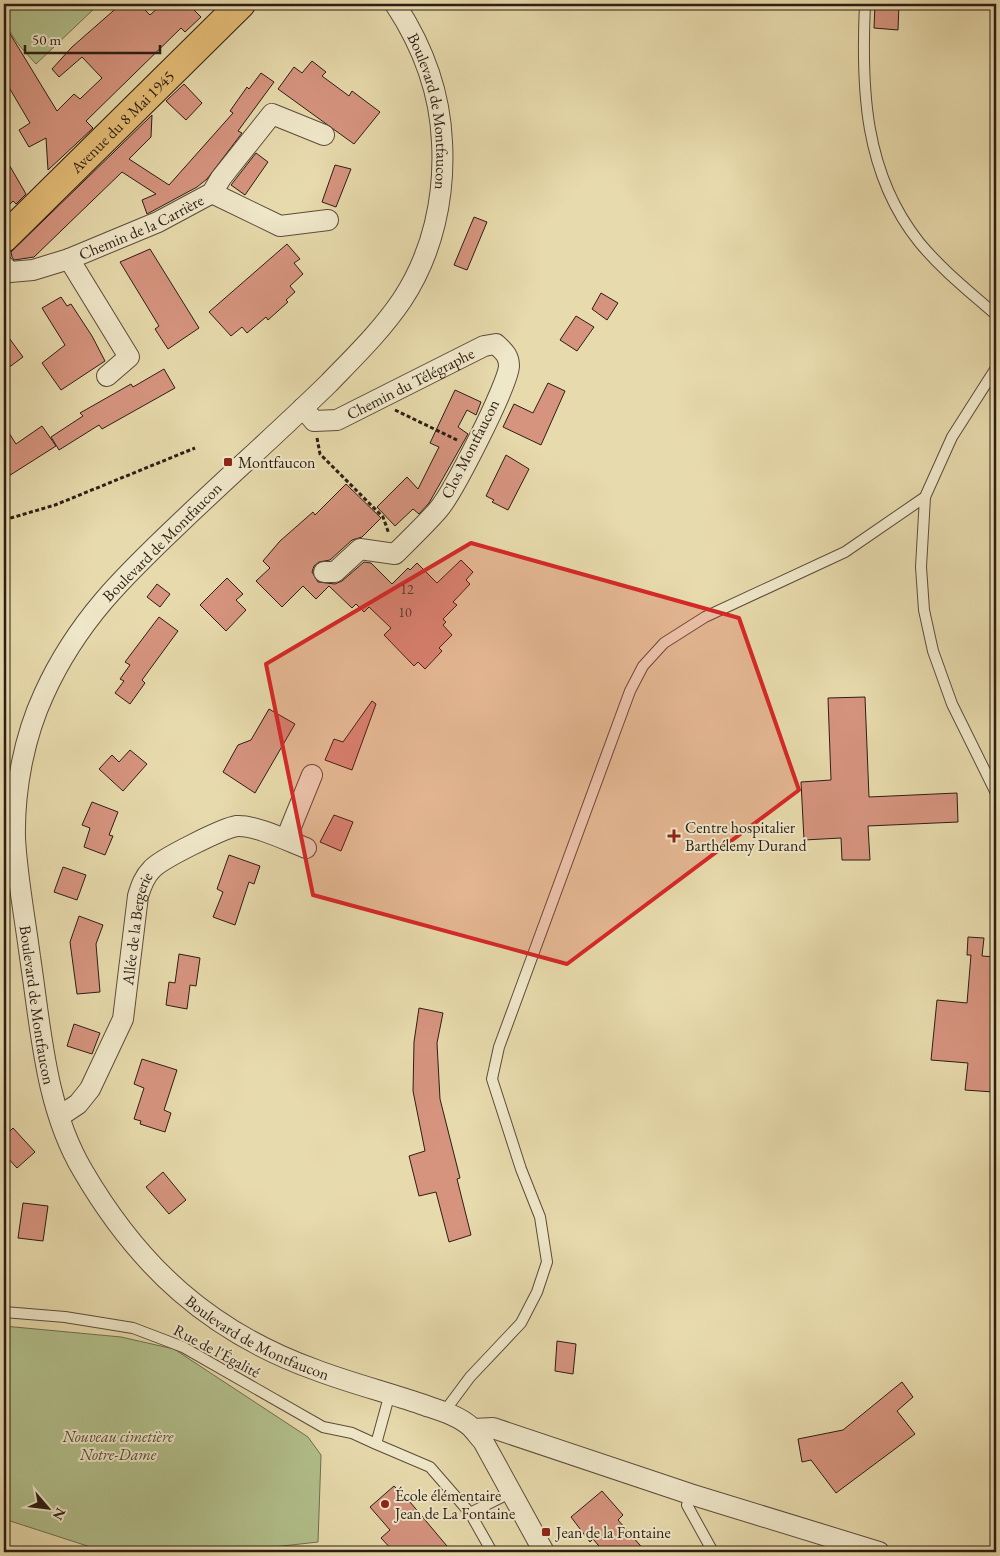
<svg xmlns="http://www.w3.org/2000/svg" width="1000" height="1556" viewBox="0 0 1000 1556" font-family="'EB Garamond',serif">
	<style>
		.green { fill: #b2c08c; stroke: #706e50 }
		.building { fill: #d6947f; stroke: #2d1d14 }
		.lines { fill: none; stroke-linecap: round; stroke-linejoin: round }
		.service-casing { stroke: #5c4c3a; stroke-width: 12 }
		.minor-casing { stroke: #5c4c3a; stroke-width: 22 }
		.primary-casing { stroke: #2d1d14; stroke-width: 30 }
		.path { stroke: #2d1d14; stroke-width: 3; stroke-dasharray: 4 2.5; stroke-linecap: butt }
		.service { stroke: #efe7c9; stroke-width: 10 }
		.minor { stroke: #efe7c9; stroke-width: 20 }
		.primary { stroke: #e4bd76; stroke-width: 28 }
		.marked { fill: #d62828; fill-opacity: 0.2; stroke: #d62828; stroke-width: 4; stroke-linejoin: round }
		.poi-dot { fill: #8f2418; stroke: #efe7c9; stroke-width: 2 }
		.labels { text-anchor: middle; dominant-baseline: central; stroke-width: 4; stroke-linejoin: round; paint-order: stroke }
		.number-label { font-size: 14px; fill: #573b2f }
		.street-label { font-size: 16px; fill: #2d1d14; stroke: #efe7c9 }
		.poi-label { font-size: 16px; fill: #2d1d14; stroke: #efe7c9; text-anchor: start }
		.park-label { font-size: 16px; font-style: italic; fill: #554e38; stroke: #efe7c9 }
	</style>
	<rect width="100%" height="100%" fill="#e7daac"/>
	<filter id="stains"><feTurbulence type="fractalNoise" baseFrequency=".004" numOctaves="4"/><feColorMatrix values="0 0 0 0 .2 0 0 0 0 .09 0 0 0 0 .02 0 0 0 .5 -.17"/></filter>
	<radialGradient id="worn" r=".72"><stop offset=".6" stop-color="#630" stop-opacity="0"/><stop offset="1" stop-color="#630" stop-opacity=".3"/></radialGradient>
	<path class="green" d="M 4,4 L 99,4 L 36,64 C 18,44 4,32 4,4 Z
		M 4,1326 L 121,1337 L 174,1349 L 308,1437 L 321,1455 L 318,1542 L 230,1552 L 106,1552 L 4,1519 Z"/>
	<path class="building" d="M 121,4 L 139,4 L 150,15 L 162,4 L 188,4 L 201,17 L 185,32 L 181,28 L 86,121 L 93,128 L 48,170 L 46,138 L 29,147 L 19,130 L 30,123 L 4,79 L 4,24 L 57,111 L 74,94 L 80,99 L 102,78 L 82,57 L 59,77 L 52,69 L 72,47 Z
		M 875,4 L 899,4 L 898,30 L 874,28 Z
		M 312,61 L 326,72 L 322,76 L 349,96 L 352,91 L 380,112 L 354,144 L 278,89 L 294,67 L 302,73 Z
		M 261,73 L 274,82 L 238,131 L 242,133 L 207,179 L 197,187 L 147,214 L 142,200 L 156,194 L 122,172 L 34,257 L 14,260 L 12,257 L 11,252 L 152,115 L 151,137 L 129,159 L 169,185 L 233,113 L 230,111 L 247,87 L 249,89 Z
		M 184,84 L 202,103 L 186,120 L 166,101 Z
		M 256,153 L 268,162 L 245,195 L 231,185 Z
		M 4,156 L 26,194 L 16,204 L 13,201 L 4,210 Z
		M 335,165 L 351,169 L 336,207 L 322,202 Z
		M 474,217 L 487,222 L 467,270 L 454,265 Z
		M 287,244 L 300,259 L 294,263 L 303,274 L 290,286 L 295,292 L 286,300 L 288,302 L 268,320 L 266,317 L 247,333 L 242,327 L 231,336 L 209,312 Z
		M 150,249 L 199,328 L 168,349 L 155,329 L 159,326 L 120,262 Z
		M 601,293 L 618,303 L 607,320 L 592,309 Z
		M 61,297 L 67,306 L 71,304 L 92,336 L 105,361 L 61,390 L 42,363 L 65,345 L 42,308 Z
		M 576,316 L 594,327 L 577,351 L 560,340 Z
		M 4,331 L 23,357 L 4,371 Z
		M 164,369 L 175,388 L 102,429 L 99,425 L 59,450 L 51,437 L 83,416 L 80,413 L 131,384 L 133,387 Z
		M 548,383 L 565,391 L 541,445 L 503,427 L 514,404 L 533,413 Z
		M 455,390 L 481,402 L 476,415 L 467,410 L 458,427 L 468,434 L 429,503 L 419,514 L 413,509 L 395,526 L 377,507 L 407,477 L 418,489 L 439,447 L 430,443 Z
		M 4,425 L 16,444 L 42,426 L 56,446 L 4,479 Z
		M 506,455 L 529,469 L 508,510 L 492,502 L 494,500 L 486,496 Z
		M 346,484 L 381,518 L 362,537 L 352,540 L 330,560 L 319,562 L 314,566 L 312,572 L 318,582 L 335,584 L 342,581 L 364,562 L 371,563 L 392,584 L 408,568 L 410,570 L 417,563 L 437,583 L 461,560 L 473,572 L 466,580 L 470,584 L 453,602 L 457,605 L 443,619 L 446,622 L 443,625 L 452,635 L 439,648 L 442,651 L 425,669 L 418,662 L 414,666 L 384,635 L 391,628 L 369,607 L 364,612 L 356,604 L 352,608 L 329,586 L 316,599 L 303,586 L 282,607 L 256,581 L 270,568 L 263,561 L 280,541 L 313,512 L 315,515 Z
		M 227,578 L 243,594 L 236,600 L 246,610 L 226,631 L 200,605 Z
		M 157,584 L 170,594 L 160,607 L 147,597 Z
		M 159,617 L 178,631 L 142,680 L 145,683 L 130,704 L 115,693 L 124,681 L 120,679 L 130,665 L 125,662 Z
		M 865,697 L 869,797 L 957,793 L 958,822 L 868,826 L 870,860 L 842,860 L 841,838 L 804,840 L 801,782 L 831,780 L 828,698 Z
		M 372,701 L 376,704 L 352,770 L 325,760 L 334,739 L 343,742 Z
		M 269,709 L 295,724 L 255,793 L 223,772 L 238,745 L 251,740 Z
		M 130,750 L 147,764 L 123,791 L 99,769 L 112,755 L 119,762 Z
		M 92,802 L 118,812 L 109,835 L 113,836 L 105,855 L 84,847 L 90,828 L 82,825 Z
		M 334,815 L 353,822 L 341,851 L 320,842 Z
		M 229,855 L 260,866 L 254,884 L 249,882 L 235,925 L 213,917 L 223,892 L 217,889 Z
		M 63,867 L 86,875 L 77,900 L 54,892 Z
		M 79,916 L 103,925 L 96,944 L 100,992 L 77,994 L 70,942 Z
		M 968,937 L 984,938 L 982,956 L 996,957 L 996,1062 L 993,1092 L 965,1090 L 968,1063 L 931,1060 L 937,1000 L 967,1003 L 971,955 L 967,955 Z
		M 179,954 L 200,958 L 196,986 L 190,985 L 187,1009 L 166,1005 L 169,982 L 175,983 Z
		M 419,1008 L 443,1013 L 437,1043 L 440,1099 L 460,1178 L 457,1179 L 471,1235 L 449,1242 L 436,1192 L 419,1196 L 409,1156 L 425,1151 L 413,1091 L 414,1042 Z
		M 74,1024 L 100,1033 L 92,1054 L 67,1046 Z
		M 142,1059 L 177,1070 L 164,1110 L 171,1113 L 165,1132 L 140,1124 L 141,1121 L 134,1119 L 144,1088 L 134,1084 Z
		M 13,1128 L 35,1152 L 17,1168 L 4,1154 L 4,1137 Z
		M 163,1172 L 186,1200 L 169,1214 L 146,1187 Z
		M 23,1203 L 48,1206 L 43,1241 L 18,1238 Z
		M 557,1341 L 576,1344 L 573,1374 L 555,1371 Z
		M 902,1382 L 913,1397 L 897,1411 L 915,1434 L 836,1493 L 811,1460 L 802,1462 L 798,1439 L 843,1430 Z
		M 394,1486 L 410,1502 L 452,1552 L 394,1552 L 381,1538 L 390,1530 L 370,1507 Z
		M 602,1491 L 623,1515 L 618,1520 L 646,1552 L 604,1552 L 593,1539 L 590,1542 L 571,1517 Z"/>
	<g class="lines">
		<defs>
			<path id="service" d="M 865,4 C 861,88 864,173 919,242 C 941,269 970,292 996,315
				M 996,368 L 952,437 L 925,497 L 921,567 L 924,610 L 933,651 L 952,704 L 996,793
				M 4,1312 L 65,1317 L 133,1328 L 183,1347 L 323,1427 L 352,1433 L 376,1444
				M 390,1393 L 376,1444 L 430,1467 L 470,1513 L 512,1492
				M 444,1412 L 470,1377 L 521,1323 L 537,1292 L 547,1262 L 540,1217 L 521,1169 L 492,1079 L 499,1047 L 630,691 L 643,666 L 664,643 L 705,617 L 845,552 L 925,497
				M 690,1494 L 687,1505 L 713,1552
				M 470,1513 L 492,1552"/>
			<g id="minor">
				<path id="s1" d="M 395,4 C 422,45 440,92 442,142 C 445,197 433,253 402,300 C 381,331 355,356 329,383 C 281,430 230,475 181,522 C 124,576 77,621 44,694 C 24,737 14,790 15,838 C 17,877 25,918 30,957 C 41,1029 45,1107 83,1171 C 139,1267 210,1332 316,1370 C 350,1383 386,1392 421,1404 C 438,1410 458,1415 471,1427 C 475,1431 479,1437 483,1441 L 544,1552"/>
				<path d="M 212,193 L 280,226 L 328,220"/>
				<path id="s2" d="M 69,259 L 158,222 L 212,193 L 221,178 L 272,114 L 324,135"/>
				<path d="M 4,266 L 10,272 L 33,270 L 69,259 L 129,357 L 107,376"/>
				<path id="s3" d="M 303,408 L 314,421 L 337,420 L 484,346 L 496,344 C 503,351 509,355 509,366 C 508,385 453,493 438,510 C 425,525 410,539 395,554 L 360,549 L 335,572 L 324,572"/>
				<path d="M 286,839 L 312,775"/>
				<path id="s4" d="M 60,1116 L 78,1104 L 90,1089 L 123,1019 L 138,896 C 141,886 144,877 152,869 C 161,859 223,828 237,826 C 256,825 288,841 306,848"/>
				<path d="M 473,1429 L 493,1428 L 690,1494 L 879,1552"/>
			</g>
			<g id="primary">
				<path id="s5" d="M 4,238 L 241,4"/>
			</g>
		</defs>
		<use href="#service" class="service-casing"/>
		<use href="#minor" class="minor-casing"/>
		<use href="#primary" class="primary-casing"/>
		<path class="path" d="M 395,410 L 457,440
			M 317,438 L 320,454 L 383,517 L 389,534
			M 4,520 L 55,505 L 195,448"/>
		<use href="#service" class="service"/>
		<use href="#minor" class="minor"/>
		<use href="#primary" class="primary"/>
	</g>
	<path class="marked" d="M 471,543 L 739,618 L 799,790 L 567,964 L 313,895 L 266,664 Z"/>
	<g class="poi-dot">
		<rect x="223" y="457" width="10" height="10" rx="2.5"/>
		<path d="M671.5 828.5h5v5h5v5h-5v5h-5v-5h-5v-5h5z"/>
		<circle cx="385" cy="1504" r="5"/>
		<rect x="541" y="1527" width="10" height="10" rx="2.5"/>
	</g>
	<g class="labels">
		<g class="number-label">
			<text x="407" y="589">12</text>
			<text x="405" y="612">10</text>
		</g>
		<g class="street-label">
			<text stroke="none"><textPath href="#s1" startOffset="115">Boulevard de Montfaucon</textPath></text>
			<text stroke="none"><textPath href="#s5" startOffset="166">Avenue du 8 Mai 1945</textPath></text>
			<text stroke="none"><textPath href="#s2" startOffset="79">Chemin de la Carrière</textPath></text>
			<text stroke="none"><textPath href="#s3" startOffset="122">Chemin du Télégraphe</textPath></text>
			<text transform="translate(470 449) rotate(-63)">Clos Montfaucon</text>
			<text transform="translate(162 542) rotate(-45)">Boulevard de Montfaucon</text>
			<text stroke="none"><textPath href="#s4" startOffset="210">Allée de la Bergerie</textPath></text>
			<text stroke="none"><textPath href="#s1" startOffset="1165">Boulevard de Montfaucon</textPath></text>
			<text stroke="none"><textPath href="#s1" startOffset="1585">Boulevard de Montfaucon</textPath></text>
			<text transform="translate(217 1351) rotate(28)">Rue de l'Égalité</text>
		</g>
		<g class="poi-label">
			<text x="238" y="462">Montfaucon</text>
			<text x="685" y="827">Centre hospitalier<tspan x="685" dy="18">Barthélemy Durand</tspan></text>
			<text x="395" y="1495">École élémentaire<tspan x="395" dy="18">Jean de La Fontaine</tspan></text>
			<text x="556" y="1532">Jean de la Fontaine</text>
		</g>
		<g class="park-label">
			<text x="118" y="1436">Nouveau cimetière<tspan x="118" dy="18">Notre-Dame</tspan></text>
		</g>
	</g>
	<rect width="1000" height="1556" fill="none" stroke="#e7daac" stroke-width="20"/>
	<rect x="5" y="5" width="990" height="1546" fill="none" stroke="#2d1d14" stroke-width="2.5"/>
	<rect x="10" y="10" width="980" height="1536" fill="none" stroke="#2d1d14"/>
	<g transform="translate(48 1508) rotate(118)" stroke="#efe7c9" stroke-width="4" paint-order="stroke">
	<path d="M0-4L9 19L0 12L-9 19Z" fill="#2d1d14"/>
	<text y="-8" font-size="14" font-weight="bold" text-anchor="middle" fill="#2d1d14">N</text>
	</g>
	<path d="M25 45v8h135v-8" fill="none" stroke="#2d1d14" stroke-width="2.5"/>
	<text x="32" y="45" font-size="15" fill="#2d1d14" stroke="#efe7c9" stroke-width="4" paint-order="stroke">50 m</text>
	<rect width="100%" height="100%" filter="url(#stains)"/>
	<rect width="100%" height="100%" fill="url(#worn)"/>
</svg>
